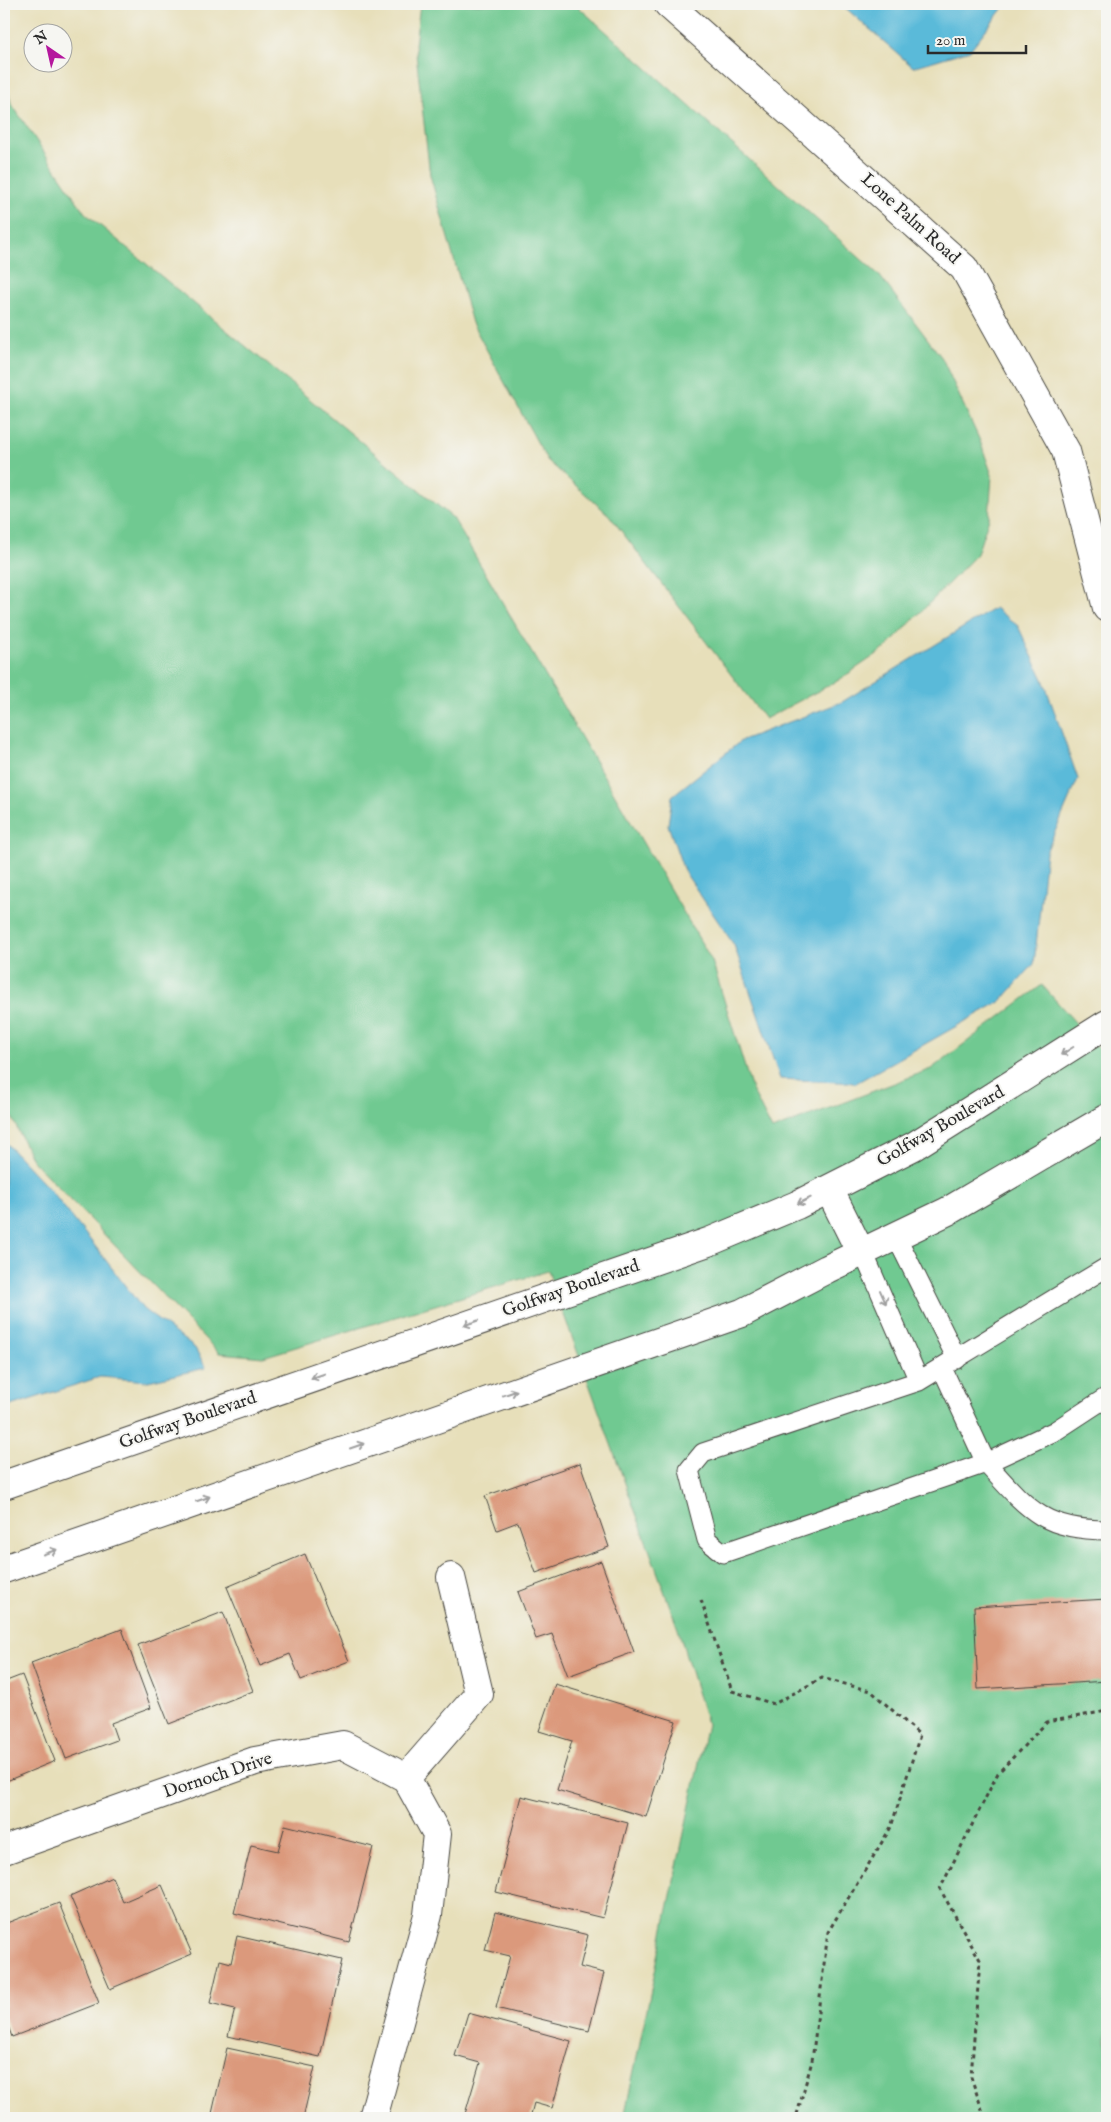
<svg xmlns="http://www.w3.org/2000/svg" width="1111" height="2122" viewBox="0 0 1111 2122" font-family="'IM FELL English',serif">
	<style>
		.green { fill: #6fc991; stroke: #4d7a5e }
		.water { fill: #5abad9; stroke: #427282 }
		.building { fill: #db997c }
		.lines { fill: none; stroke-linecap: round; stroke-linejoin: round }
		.service-casing { stroke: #474640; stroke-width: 21 }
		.minor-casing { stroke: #474640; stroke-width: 30 }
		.tertiary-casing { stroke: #474640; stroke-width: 30 }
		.path { stroke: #474640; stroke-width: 3; stroke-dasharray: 4 4; stroke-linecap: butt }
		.service { stroke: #fff; stroke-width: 19 }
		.minor { stroke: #fff; stroke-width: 28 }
		.tertiary { stroke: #fff; stroke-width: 28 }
		.oneway { stroke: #a0a0a0 }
		.labels { text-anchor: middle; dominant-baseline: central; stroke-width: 4; stroke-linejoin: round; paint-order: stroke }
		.street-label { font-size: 18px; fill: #2b2b2b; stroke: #f6f6f2 }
	</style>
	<rect width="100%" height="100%" fill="#f6f6f2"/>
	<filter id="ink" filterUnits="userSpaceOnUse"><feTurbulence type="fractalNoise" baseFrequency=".02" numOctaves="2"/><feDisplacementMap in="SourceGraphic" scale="10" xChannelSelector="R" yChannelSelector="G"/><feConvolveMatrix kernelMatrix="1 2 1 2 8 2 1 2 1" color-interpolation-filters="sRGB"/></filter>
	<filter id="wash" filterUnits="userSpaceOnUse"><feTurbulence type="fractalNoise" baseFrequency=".0096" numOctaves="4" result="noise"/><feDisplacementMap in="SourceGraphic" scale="20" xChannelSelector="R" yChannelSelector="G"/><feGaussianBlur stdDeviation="1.12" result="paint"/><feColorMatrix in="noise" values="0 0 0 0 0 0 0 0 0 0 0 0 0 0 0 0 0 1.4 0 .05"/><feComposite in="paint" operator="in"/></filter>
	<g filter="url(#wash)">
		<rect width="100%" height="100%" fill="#e7dfba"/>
		<path class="green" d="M 420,4 L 575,4 L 879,275 L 942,358 L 980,441 L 992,475 L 989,518 L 977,554 L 886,648 L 839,680 L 765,719 L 609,515 L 547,460 L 472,323 L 430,175 L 415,45 Z
			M 4,74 L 11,103 L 85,213 L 453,518 L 712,961 L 752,1090 L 772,1130 L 931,1069 L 1042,985 L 1107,1058 L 1107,2118 L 624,2118 L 707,1724 L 678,1629 L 548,1271 L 263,1357 L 219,1353 L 32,1160 L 4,1100 Z"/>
		<path class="water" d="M 841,4 L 1006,4 L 970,50 L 913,67 Z
			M 995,608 L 1018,626 L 1043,679 L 1078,779 L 1046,852 L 1034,964 L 1001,1001 L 856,1083 L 780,1079 L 734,945 L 684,871 L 668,825 L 672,796 L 742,740 L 842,702 Z
			M 4,1141 L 51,1191 L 95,1246 L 143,1309 L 195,1348 L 206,1368 L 148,1381 L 100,1377 L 4,1408 Z"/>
		<g id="blocks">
			<path class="building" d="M 580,1463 L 609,1547 L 536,1573 L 518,1522 L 497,1530 L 485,1496 Z
				M 305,1554 L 349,1661 L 301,1680 L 290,1654 L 260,1666 L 227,1587 Z
				M 601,1561 L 634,1652 L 568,1676 L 552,1634 L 536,1639 L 518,1592 Z
				M 1107,1599 L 1107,1681 L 978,1689 L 974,1607 Z
				M 223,1612 L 253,1691 L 169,1724 L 138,1645 Z
				M 122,1629 L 151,1708 L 111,1723 L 117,1740 L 66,1759 L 31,1663 Z
				M 22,1675 L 55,1761 L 4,1782 L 4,1682 Z
				M 555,1684 L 676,1721 L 646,1817 L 557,1790 L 572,1741 L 539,1731 Z
				M 521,1796 L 628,1823 L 603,1918 L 496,1892 Z
				M 285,1825 L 373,1847 L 349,1942 L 234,1913 L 251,1845 L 278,1851 Z
				M 112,1877 L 123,1902 L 162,1885 L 192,1954 L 110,1989 L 70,1896 Z
				M 59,1903 L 99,2003 L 12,2037 L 4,2015 L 4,1924 Z
				M 495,1912 L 588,1935 L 580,1967 L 604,1973 L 589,2031 L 496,2008 L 510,1956 L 485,1950 Z
				M 237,1936 L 342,1960 L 320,2057 L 228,2036 L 235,2009 L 210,2003 L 220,1960 L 231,1963 Z
				M 468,2013 L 571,2041 L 552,2108 L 534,2103 L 530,2118 L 480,2118 L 465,2114 L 480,2063 L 455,2056 Z
				M 227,2048 L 315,2067 L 303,2118 L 211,2118 Z"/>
		</g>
	</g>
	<g filter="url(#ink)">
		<use href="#blocks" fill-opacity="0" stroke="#474640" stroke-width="1"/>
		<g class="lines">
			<defs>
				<path id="service" d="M 896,1236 L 957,1359
					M 863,1252 L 919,1381
					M 1107,1267 L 919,1381 L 703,1453 L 689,1470 L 707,1540 L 723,1553 L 986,1463 C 1027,1508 1042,1530 1107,1530
					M 942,1368 L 986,1463 L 1055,1431 L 1107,1397"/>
				<path id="minor" d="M 668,4 L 964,268 L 1066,451 L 1107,608
					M 406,1778 L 479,1694 L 451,1577
					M 4,1850 L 255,1761 L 343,1745 L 406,1778 L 437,1834 L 428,1915 L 373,2118"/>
				<path id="tertiary" d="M 829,1189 L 861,1253
					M 4,1485 L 711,1241 L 797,1205 L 914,1146 L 1107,1024
					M 4,1569 L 742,1313 L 827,1269 L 948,1211 L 1107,1118"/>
			</defs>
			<use href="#service" class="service-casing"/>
			<use href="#minor" class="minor-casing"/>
			<use href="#tertiary" class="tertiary-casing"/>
			<path class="path" d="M 701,1600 L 732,1691 L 774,1704 L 822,1678 L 871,1691 L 920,1735 L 891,1827 L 828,1932 L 812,2061 L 796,2118
				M 985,2118 L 971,2077 L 980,1960 L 940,1889 L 998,1773 L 1047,1722 L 1107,1711"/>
			<use href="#service" class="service"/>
			<use href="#minor" class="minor"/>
			<use href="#tertiary" class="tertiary"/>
		</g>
		<defs><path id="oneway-shaft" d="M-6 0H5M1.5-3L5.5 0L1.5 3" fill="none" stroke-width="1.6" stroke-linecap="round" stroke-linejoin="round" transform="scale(1.25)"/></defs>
		<g class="oneway">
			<use href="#oneway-shaft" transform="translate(1067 1051) rotate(148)"/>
			<use href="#oneway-shaft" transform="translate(804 1201) rotate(154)"/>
			<use href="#oneway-shaft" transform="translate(883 1297) rotate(66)"/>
			<use href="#oneway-shaft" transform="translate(471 1323) rotate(161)"/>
			<use href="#oneway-shaft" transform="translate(318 1376) rotate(161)"/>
			<use href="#oneway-shaft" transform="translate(510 1393) rotate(-19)"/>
			<use href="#oneway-shaft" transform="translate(357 1446) rotate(-19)"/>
			<use href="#oneway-shaft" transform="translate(203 1499) rotate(-19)"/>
			<use href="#oneway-shaft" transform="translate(50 1552) rotate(-19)"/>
		</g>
	</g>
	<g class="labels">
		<g class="street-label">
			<text transform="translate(910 219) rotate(42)">Lone Palm Road</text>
			<text transform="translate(941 1127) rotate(-30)">Golfway Boulevard</text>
			<text transform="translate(571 1289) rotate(-19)">Golfway Boulevard</text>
			<text transform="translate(188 1421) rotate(-19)">Golfway Boulevard</text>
			<text transform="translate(218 1776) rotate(-18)">Dornoch Drive</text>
		</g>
	</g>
	<rect width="1111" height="2122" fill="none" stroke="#f6f6f2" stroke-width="20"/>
	<g transform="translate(48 48) rotate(326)"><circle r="24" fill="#f6f6f2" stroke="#a5a5a2"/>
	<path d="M0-4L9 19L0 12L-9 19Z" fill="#b5179e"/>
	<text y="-8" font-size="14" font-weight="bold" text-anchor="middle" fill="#2b2b2b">N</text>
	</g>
	<path d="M928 45v8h98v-8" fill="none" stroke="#2b2b2b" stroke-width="2.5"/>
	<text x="936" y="45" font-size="15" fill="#2b2b2b" stroke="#f6f6f2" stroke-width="4" paint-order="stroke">20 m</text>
</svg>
